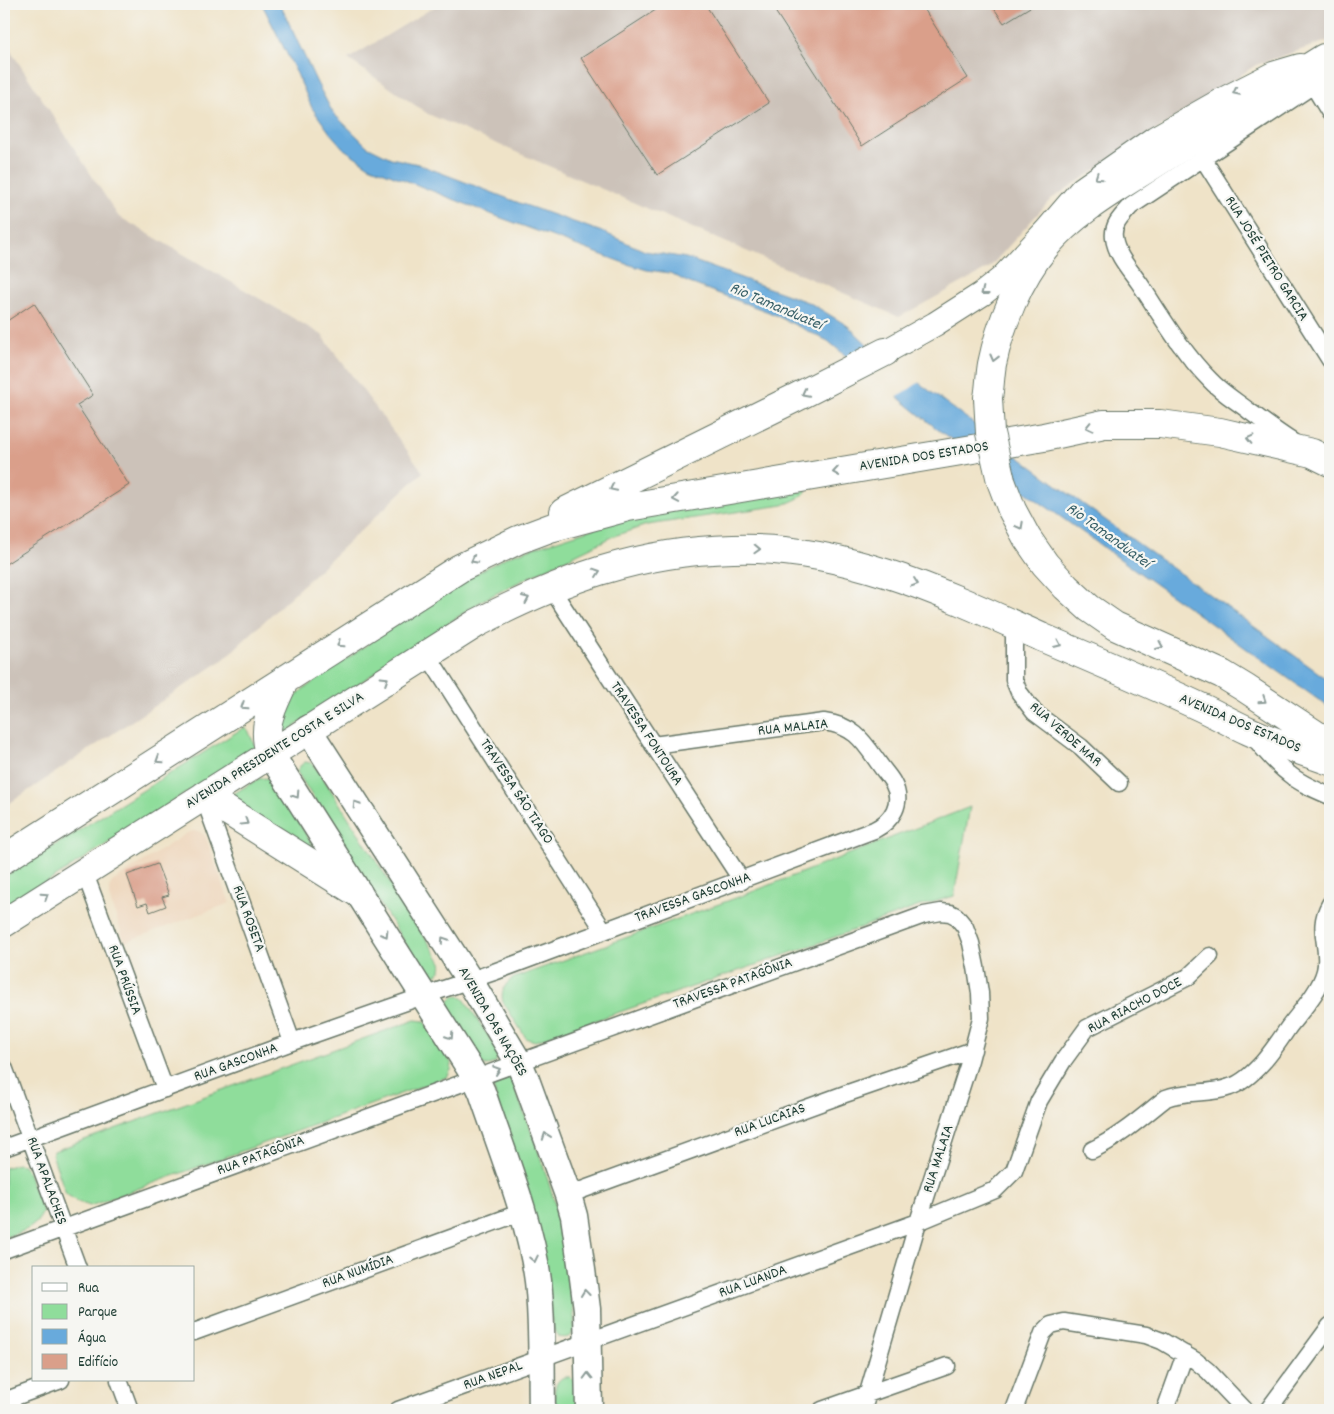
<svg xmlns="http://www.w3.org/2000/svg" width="1334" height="1414" viewBox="0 0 1334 1414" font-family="Dekko,sans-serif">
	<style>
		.built { fill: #eed6bb }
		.industrial { fill: #ccc2b9 }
		.green { fill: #8fdd9b; stroke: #578d68 }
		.water { fill: #68aadc; stroke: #447488 }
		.pier { fill: #efe3c8 }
		.building { fill: #da9f8a }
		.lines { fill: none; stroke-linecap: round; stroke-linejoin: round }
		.minor-casing { stroke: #687768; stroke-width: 19 }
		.secondary-casing { stroke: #687768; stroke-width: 26 }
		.primary-casing { stroke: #687768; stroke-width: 29 }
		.trunk-casing { stroke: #687768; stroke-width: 30 }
		.minor { stroke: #fff; stroke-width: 16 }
		.secondary { stroke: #fff; stroke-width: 24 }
		.primary { stroke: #fff; stroke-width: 26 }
		.trunk { stroke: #fff; stroke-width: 28 }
		.trunk-bridge-casing { stroke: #687768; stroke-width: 30; stroke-linecap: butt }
		.trunk-bridge { stroke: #fff; stroke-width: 28 }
		.oneway { stroke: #8f9e9a }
		.labels { text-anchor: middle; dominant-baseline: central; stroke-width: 4.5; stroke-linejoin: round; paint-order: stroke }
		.street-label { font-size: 15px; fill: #1f3d34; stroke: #f6f6f2 }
		.water-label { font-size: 16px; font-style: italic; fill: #355e66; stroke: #f6f6f2 }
	</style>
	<rect width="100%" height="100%" fill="#f6f6f2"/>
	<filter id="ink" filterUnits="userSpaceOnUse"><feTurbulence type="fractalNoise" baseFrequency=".02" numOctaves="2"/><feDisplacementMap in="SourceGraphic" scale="10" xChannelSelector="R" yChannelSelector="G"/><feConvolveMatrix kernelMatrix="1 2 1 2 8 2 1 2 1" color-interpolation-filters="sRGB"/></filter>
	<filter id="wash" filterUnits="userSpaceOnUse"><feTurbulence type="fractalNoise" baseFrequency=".0096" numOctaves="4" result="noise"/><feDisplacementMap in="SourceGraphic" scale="20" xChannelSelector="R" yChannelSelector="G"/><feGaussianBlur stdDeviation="1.12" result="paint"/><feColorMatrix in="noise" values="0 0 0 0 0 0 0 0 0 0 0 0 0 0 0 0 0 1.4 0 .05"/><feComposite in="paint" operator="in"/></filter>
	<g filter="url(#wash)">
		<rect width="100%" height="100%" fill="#efe3c8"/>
		<path class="built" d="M 193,831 L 199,831 L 205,836 L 230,903 L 125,942 L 109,897 L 109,889 L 112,882 L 187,833 Z"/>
		<path class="industrial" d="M 4,4 L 6,4 L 7,45 L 118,216 L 322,335 L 423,472 L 224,659 L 4,807 Z
			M 439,4 L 1330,4 L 1330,40 L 1256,65 L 1051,199 L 989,268 L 899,317 L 428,114 L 348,59 Z"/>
		<path class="green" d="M 807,490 C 803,498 792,501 783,505 L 647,525 L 614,536 L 521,581 L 483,600 L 285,733 L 280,731 C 284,707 286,707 302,690 L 446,590 L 508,556 L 632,516 Z
			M 243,728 L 246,728 L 248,730 L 256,748 L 4,910 L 4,877 Z
			M 305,762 L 311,763 L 318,770 L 441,962 C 444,972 435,978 425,975 L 297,772 L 300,766 Z
			M 265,778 L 270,779 L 274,783 L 312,844 L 312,848 L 231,803 L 230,796 L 258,779 Z
			M 970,807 L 954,896 L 917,907 L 813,945 L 536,1041 L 530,1040 L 526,1038 L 503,1002 C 500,992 505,983 514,978 L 744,895 Z
			M 454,996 L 459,996 L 464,999 L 496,1048 L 498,1056 L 495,1063 L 485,1066 L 479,1061 L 446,1008 L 449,1000 Z
			M 415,1020 L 424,1021 L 452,1064 L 451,1070 L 447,1077 L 90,1206 L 78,1202 L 66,1194 L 52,1154 L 54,1151 Z
			M 504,1076 L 510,1078 L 512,1081 C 540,1155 569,1227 573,1307 C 574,1319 579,1342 559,1337 L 554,1330 L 493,1086 L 496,1079 Z
			M 17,1164 L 23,1165 L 26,1168 L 43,1211 C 36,1230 21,1231 4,1238 L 4,1168 Z
			M 564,1377 L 570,1377 L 576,1383 L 578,1410 L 555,1410 C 555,1398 551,1383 564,1377 Z"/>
		<path class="water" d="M 262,4 L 280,4 L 317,83 L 333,113 L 367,146 L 391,158 L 418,164 L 522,204 L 605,233 L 645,251 L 686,258 L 810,303 L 848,326 L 869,346 L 1069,494 L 1330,681 L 1330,708 L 941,432 L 846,356 L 828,341 L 769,312 L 687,282 L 670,273 L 647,270 L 624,263 L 496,216 L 369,166 L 344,149 L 330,133 L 312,108 L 298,76 Z"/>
		<path class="pier" d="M 875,347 L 921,381 L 895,399 L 848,361 Z"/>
		<g id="blocks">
			<path class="building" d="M 665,4 L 705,4 L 769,103 L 657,175 L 581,58 Z
				M 773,4 L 921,4 L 968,78 L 862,146 L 771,5 Z
				M 991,4 L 1035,4 L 1004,23 Z
				M 34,303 L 93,395 L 77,405 L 129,485 L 4,565 L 4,323 Z
				M 157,864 L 169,895 L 162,897 L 166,906 L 150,912 L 147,903 L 138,906 L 127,875 Z"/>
		</g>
	</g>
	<g filter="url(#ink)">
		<use href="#blocks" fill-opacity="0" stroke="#687768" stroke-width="1"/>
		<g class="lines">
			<defs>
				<path id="minor" d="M 1313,85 L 1330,113
					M 1202,157 L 1330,360
					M 1293,442 C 1277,432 1263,421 1249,411 C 1236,401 1221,392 1210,380 C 1182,352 1162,317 1140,284 C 1131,271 1116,255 1114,238 C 1112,224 1123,215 1131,206 L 1330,74
					M 551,588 L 742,881
					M 1014,624 L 1014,680 L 1019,692 L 1034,712 L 1081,747 L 1119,783
					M 427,654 L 604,931
					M 1254,737 C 1264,750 1276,764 1289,774 C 1301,784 1316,790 1330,796
					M 204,798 L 292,1042
					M 84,871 L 165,1089
					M 4,1067 L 78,1268
					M 4,1148 L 292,1042 L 423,996 L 494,972 L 874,830 C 892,821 904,803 893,783 C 890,777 884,771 880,765 C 863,741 855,726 824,722 L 653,745
					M 1092,1150 C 1120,1137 1142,1117 1166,1098 C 1186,1090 1209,1095 1230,1087 C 1243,1083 1254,1072 1263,1062 C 1272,1052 1280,1040 1288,1028 C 1300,1012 1320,991 1325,971 C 1331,946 1315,930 1330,904
					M 568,1195 L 845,1094 L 973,1050
					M 4,1250 L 924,915 L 941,912 L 950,913 L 956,916 L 965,927 L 971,943 L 976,967 L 980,993 L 981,1018 L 970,1060 L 918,1222 L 863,1410
					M 194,1332 L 522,1212
					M 119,1380 L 130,1410
					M 4,1401 L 61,1380
					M 398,1410 L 918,1222 L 995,1190 L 1014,1171 L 1039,1101 L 1063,1061 L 1087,1028 L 1188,977 L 1210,956
					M 822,1410 L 947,1366
					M 1014,1410 L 1043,1333 L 1051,1325 L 1064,1322 L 1146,1335 L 1162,1341 L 1196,1361 L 1208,1371 L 1245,1410
					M 1165,1410 L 1185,1354
					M 1268,1410 L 1330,1326"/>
				<path id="secondary" d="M 885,352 L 935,324 L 982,294 L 1001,279 L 1046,231 L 1082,189 L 1155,138 L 1222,100 L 1273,74 L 1300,66"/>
				<path id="primary" d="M 308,729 L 470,981 L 519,1063 L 525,1077 L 568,1195 L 574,1216 L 582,1270 L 587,1309 L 589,1410
					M 270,753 L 467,1064 L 475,1077 L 482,1092 C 502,1152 530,1219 538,1281 C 543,1324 541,1368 542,1410"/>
				<path id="trunk" d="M 988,398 C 990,387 990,375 992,364 C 1000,325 1019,278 1045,247 C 1074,212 1115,189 1153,165 C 1209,129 1267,94 1324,58
					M 1001,481 L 1012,510 L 1027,538 L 1045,564 L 1066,587 L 1089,608 L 1115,626 L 1222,674 L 1245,688 L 1330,744
					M 564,512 L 793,399 L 885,352
					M 270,753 C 261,723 273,707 285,679
					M 204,796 L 358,893
					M 4,859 L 460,568 L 518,540 L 550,528 L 628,507 L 1044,437 L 1104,424 L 1160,424 L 1220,432 L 1312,453 L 1330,462
					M 4,923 L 477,623 C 559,580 639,551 733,549 C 842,545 944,593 1041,637 C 1093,659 1145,681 1196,705 C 1214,713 1231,723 1249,731 C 1275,743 1303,751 1330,761"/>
			</defs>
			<use href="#minor" class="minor-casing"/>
			<use href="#secondary" class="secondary-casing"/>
			<use href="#primary" class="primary-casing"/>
			<use href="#trunk" class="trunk-casing"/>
			<use href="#minor" class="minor"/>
			<use href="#secondary" class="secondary"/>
			<use href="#primary" class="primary"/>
			<use href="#trunk" class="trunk"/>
			<defs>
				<path id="trunk-bridge" d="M 988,398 L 990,433 L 1001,481"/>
			</defs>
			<use href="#trunk-bridge" class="trunk-bridge-casing"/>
			<use href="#trunk-bridge" class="trunk-bridge"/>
		</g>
		<defs><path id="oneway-chevron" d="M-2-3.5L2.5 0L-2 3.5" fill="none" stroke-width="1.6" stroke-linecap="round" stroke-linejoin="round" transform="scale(1.25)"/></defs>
		<g class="oneway">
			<use href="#oneway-chevron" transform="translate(1236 92) rotate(154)"/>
			<use href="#oneway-chevron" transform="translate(1098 177) rotate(145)"/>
			<use href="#oneway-chevron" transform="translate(984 292) rotate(143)"/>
			<use href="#oneway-chevron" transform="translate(994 358) rotate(104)"/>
			<use href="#oneway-chevron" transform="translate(805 393) rotate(153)"/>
			<use href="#oneway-chevron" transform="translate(1089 427) rotate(167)"/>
			<use href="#oneway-chevron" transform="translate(1250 439) rotate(-167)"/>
			<use href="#oneway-chevron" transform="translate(836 472) rotate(171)"/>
			<use href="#oneway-chevron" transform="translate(613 488) rotate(154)"/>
			<use href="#oneway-chevron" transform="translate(676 499) rotate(170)"/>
			<use href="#oneway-chevron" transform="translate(1020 526) rotate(62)"/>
			<use href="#oneway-chevron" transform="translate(757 549) rotate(2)"/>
			<use href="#oneway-chevron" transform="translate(474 560) rotate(153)"/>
			<use href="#oneway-chevron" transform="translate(597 572) rotate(-19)"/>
			<use href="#oneway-chevron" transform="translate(915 583) rotate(19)"/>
			<use href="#oneway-chevron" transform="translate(526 599) rotate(-24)"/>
			<use href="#oneway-chevron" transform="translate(340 644) rotate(147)"/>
			<use href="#oneway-chevron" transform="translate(1058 644) rotate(24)"/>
			<use href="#oneway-chevron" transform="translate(1160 646) rotate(24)"/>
			<use href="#oneway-chevron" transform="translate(385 680) rotate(-32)"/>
			<use href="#oneway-chevron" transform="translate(1263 700) rotate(34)"/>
			<use href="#oneway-chevron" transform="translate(244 706) rotate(147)"/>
			<use href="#oneway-chevron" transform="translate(159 760) rotate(147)"/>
			<use href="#oneway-chevron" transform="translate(296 795) rotate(57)"/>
			<use href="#oneway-chevron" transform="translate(356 804) rotate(-123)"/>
			<use href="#oneway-chevron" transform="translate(245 822) rotate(32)"/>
			<use href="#oneway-chevron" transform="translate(45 896) rotate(-33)"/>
			<use href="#oneway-chevron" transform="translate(385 934) rotate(58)"/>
			<use href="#oneway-chevron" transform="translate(444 940) rotate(-123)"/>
			<use href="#oneway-chevron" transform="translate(450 1036) rotate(57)"/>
			<use href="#oneway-chevron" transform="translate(497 1070) rotate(-18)"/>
			<use href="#oneway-chevron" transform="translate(546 1136) rotate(-110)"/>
			<use href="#oneway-chevron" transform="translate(534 1259) rotate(78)"/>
			<use href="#oneway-chevron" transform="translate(585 1293) rotate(-96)"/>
			<use href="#oneway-chevron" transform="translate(588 1376) rotate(-91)"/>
		</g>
	</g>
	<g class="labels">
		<g class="street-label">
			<text transform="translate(1266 259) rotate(58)">RUA JOSÉ PIETRO GARCIA</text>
			<text transform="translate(924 457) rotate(-9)">AVENIDA DOS ESTADOS</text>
			<text transform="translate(1240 724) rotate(23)">AVENIDA DOS ESTADOS</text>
			<text transform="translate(793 728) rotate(-6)">RUA MALAIA</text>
			<text transform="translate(646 734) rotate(57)">TRAVESSA FONTOURA</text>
			<text transform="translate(1065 735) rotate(41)">RUA VERDE MAR</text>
			<text transform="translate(275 751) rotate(-32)">AVENIDA PRESIDENTE COSTA E SILVA</text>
			<text transform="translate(516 792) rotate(57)">TRAVESSA SÃO TIAGO</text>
			<text transform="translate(693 898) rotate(-20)">TRAVESSA GASCONHA</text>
			<text transform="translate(248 919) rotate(70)">RUA ROSETA</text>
			<text transform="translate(124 980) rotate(70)">RUA PRÚSSIA</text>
			<text transform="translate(733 984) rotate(-20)">TRAVESSA PATAGÔNIA</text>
			<text transform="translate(1135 1006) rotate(-28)">RUA RIACHO DOCE</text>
			<text transform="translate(492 1022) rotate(60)">AVENIDA DAS NAÇÕES</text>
			<text transform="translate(236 1063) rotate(-20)">RUA GASCONHA</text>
			<text transform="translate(770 1121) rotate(-20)">RUA LUCAIAS</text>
			<text transform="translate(261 1156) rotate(-20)">RUA PATAGÔNIA</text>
			<text transform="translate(939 1159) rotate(-72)">RUA MALAIA</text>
			<text transform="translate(46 1181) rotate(70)">RUA APALACHES</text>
			<text transform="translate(358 1272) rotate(-20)">RUA NUMÍDIA</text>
			<text transform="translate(753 1282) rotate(-20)">RUA LUANDA</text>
			<text transform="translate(493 1376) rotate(-20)">RUA NEPAL</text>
		</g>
		<g class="water-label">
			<text transform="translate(776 307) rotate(23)">Rio Tamanduateí</text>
			<text transform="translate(1108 536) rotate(36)">Rio Tamanduateí</text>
		</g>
	</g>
	<rect width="1334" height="1414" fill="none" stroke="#f6f6f2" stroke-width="20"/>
	<rect x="32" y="1266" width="162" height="115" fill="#f6f6f2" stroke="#a0aca6"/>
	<rect x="42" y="1283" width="25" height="8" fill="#ffffff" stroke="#a0aca6"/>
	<text x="78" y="1292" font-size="15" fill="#1f3d34">Rua</text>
	<rect x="42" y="1304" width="25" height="15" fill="#8fdd9b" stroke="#a0aca6"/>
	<text x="78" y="1316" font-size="15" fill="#1f3d34">Parque</text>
	<rect x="42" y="1329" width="25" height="15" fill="#68aadc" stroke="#a0aca6"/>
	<text x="78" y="1342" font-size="15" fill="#1f3d34">Água</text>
	<rect x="42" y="1354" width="25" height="15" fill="#da9f8a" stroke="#a0aca6"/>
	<text x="78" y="1366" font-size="15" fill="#1f3d34">Edifício</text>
</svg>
